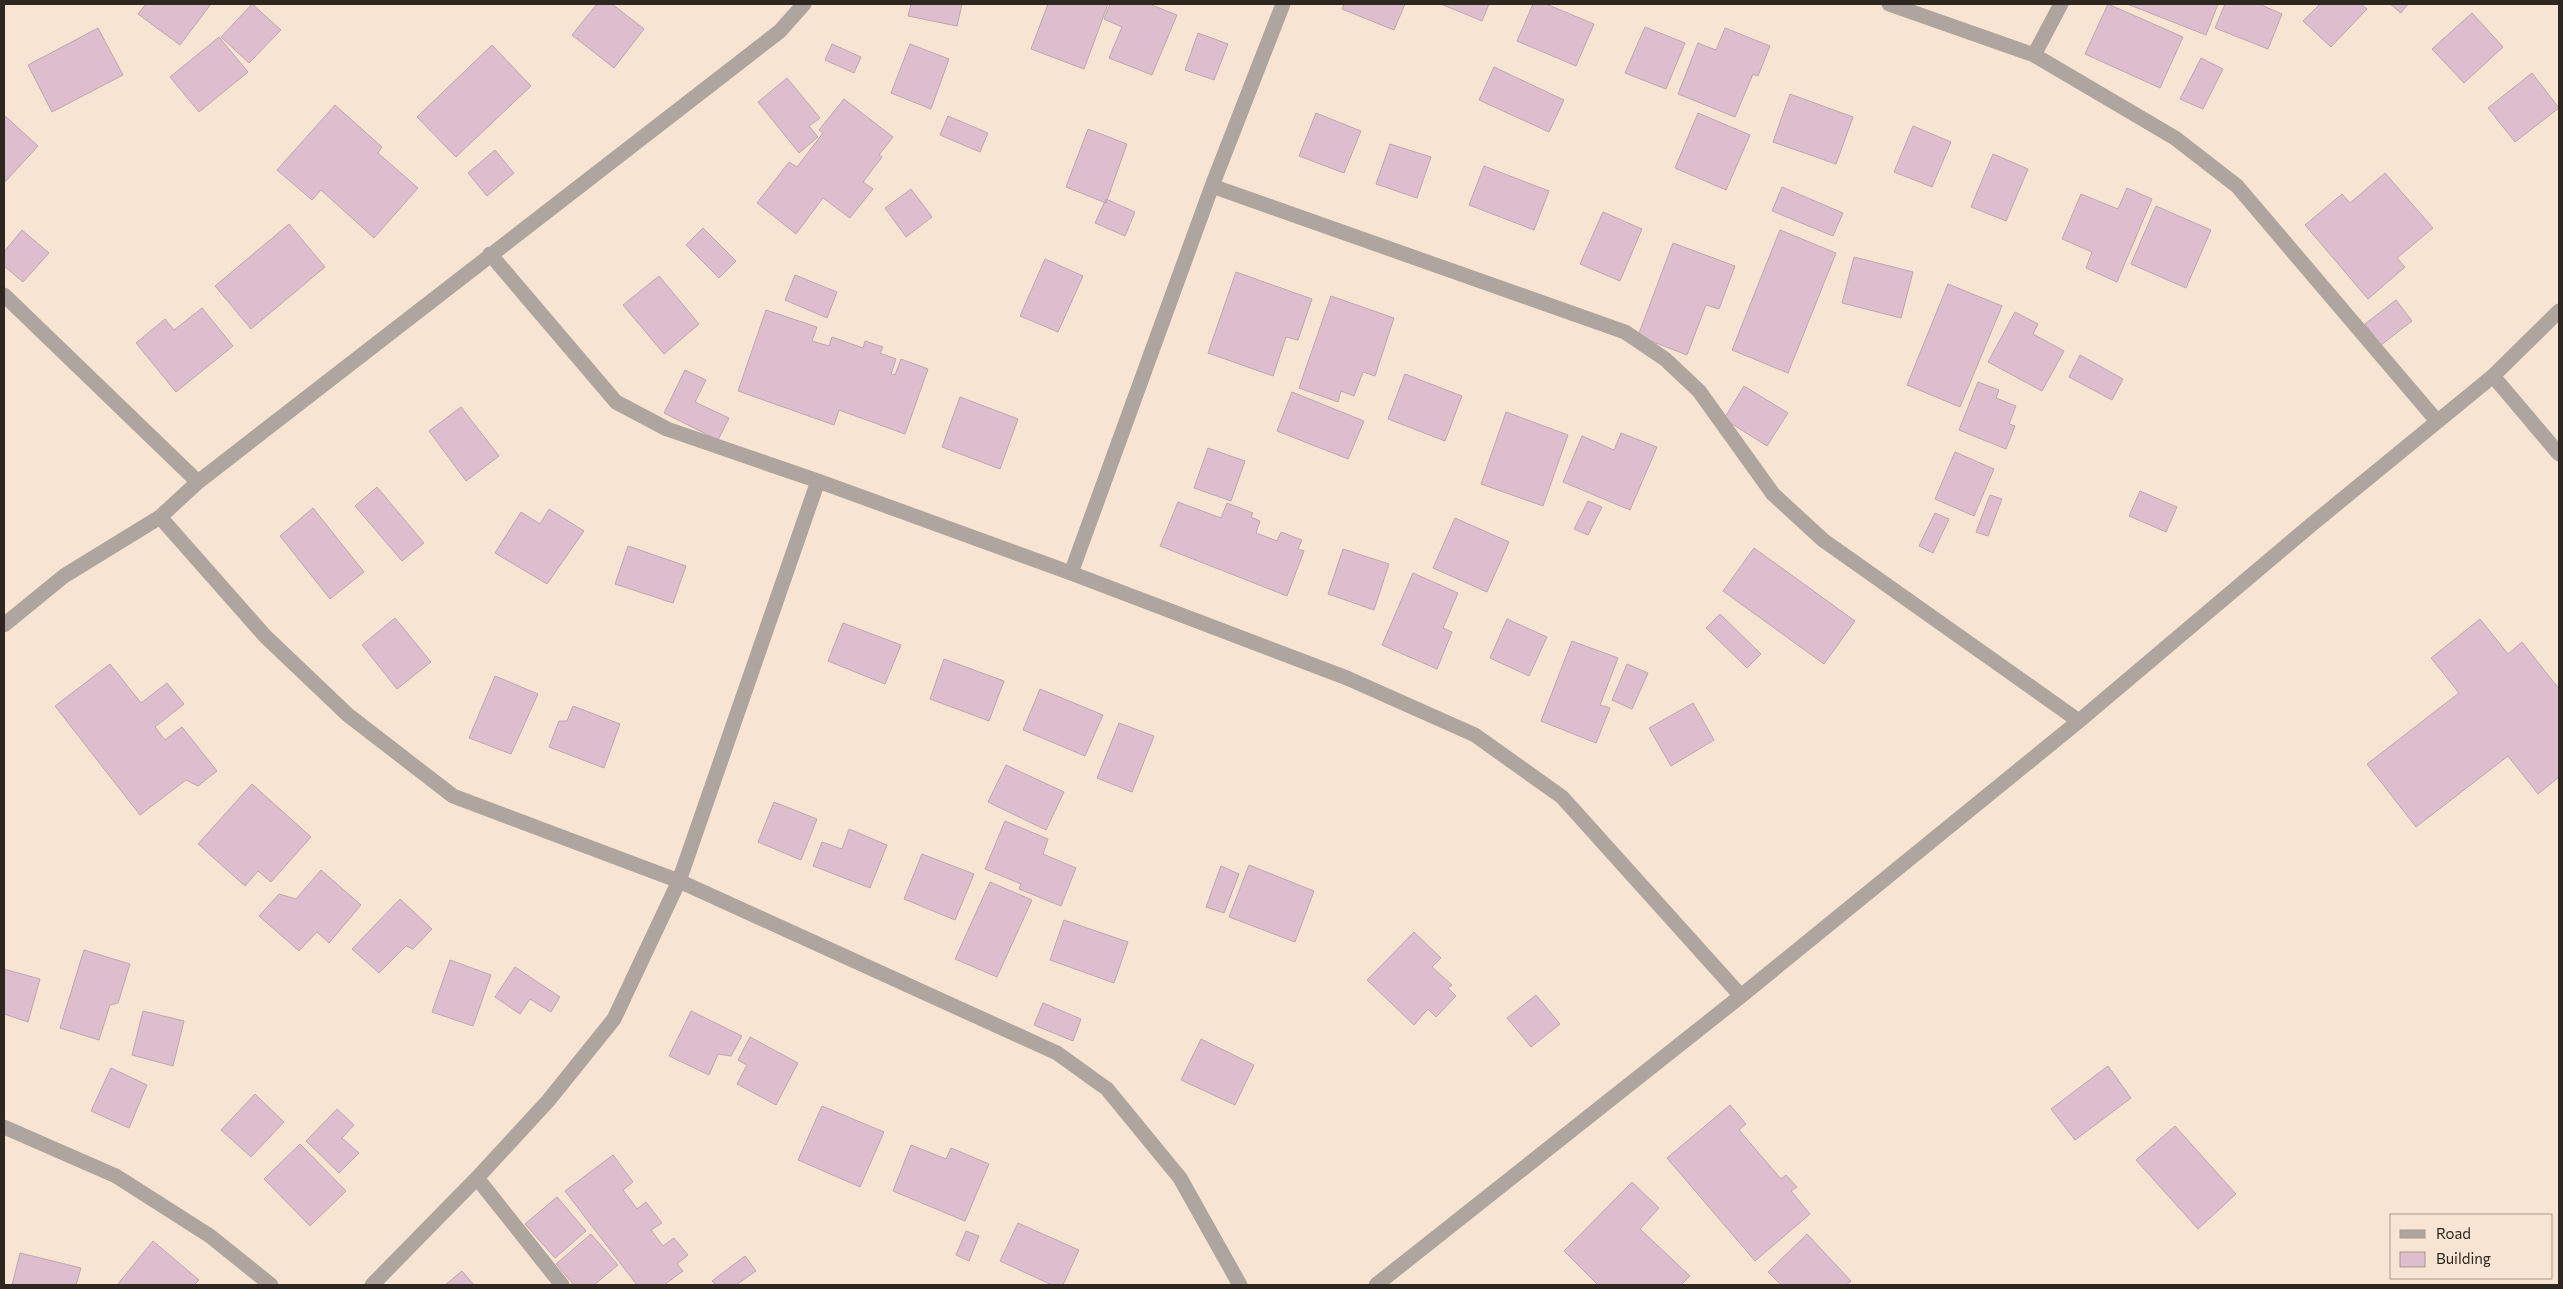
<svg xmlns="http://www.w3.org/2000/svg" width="2563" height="1289" viewBox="0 0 2563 1289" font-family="Commissioner,sans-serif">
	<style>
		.building { fill: #debdce; stroke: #bea6b2 }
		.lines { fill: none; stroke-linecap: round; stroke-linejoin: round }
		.minor { stroke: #afa59f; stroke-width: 15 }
	</style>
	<rect width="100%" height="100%" fill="#f8e4d2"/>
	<path class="building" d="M 146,4 L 211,4 L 180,45 L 138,14 Z
		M 252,4 L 281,30 L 249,63 L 221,37 Z
		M 597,4 L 612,4 L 644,29 L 614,68 L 572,35 Z
		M 911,4 L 962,4 L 957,26 L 908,16 Z
		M 1048,4 L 1108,4 L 1084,69 L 1031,49 Z
		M 1110,4 L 1149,4 L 1177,15 L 1152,75 L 1109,58 L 1122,27 L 1104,19 Z
		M 1344,4 L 1405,4 L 1394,30 L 1342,9 Z
		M 1441,4 L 1489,4 L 1482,21 Z
		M 1533,4 L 1546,4 L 1594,24 L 1576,66 L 1517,41 Z
		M 2108,4 L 2183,37 L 2160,88 L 2085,54 Z
		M 2127,4 L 2218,4 L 2206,35 Z
		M 2225,4 L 2259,4 L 2282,14 L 2268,49 L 2215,28 Z
		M 2320,4 L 2361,4 L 2367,9 L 2331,47 L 2303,21 Z
		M 2390,4 L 2408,4 L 2401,13 Z
		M 2472,13 L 2503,47 L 2464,83 L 2432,49 Z
		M 1645,27 L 1685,43 L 1666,89 L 1625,73 Z
		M 98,28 L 123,75 L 52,112 L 28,65 Z
		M 1725,28 L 1770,46 L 1758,76 L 1753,74 L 1735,117 L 1678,94 L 1698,43 L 1716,50 Z
		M 1198,33 L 1228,44 L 1214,80 L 1185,70 Z
		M 219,37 L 248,72 L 199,112 L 170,77 Z
		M 832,44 L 861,57 L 854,73 L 825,60 Z
		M 910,44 L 949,59 L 931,109 L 891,93 Z
		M 492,45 L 531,86 L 456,157 L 417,117 Z
		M 2201,58 L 2223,69 L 2203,109 L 2180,99 Z
		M 1494,67 L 1564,100 L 1549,132 L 1479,100 Z
		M 2532,73 L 2559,108 L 2515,142 L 2488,108 Z
		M 787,78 L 820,118 L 809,126 L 818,137 L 799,153 L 758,102 Z
		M 1790,94 L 1853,117 L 1836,164 L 1773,142 Z
		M 844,99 L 893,137 L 879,155 L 882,157 L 863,182 L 873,189 L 850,218 L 823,198 L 796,234 L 757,203 L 789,162 L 797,167 L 823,133 L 819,130 Z
		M 335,105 L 382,147 L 378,153 L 418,188 L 374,238 L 321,190 L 312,200 L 277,170 Z
		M 1316,113 L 1361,131 L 1344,173 L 1299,156 Z
		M 1698,113 L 1750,135 L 1726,190 L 1675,168 Z
		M 4,115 L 38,146 L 4,183 Z
		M 948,116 L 988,133 L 980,152 L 940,135 Z
		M 1913,126 L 1951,142 L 1932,187 L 1894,172 Z
		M 1088,129 L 1127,144 L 1106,203 L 1066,187 Z
		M 1390,144 L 1431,157 L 1417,198 L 1376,184 Z
		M 495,150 L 514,173 L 487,196 L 468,173 Z
		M 1993,154 L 2028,169 L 2006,221 L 1971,207 Z
		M 1484,166 L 1549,191 L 1534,230 L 1469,205 Z
		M 2385,173 L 2433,228 L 2397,258 L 2405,267 L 2368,299 L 2305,225 L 2342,194 L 2350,203 Z
		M 1782,187 L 1843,213 L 1833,236 L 1772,211 Z
		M 2127,188 L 2152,199 L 2117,282 L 2086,268 L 2092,252 L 2062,239 L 2081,194 L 2118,209 Z
		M 911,189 L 932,217 L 906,237 L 885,208 Z
		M 1106,199 L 1135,212 L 1125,236 L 1095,223 Z
		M 2156,206 L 2211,230 L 2186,288 L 2131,264 Z
		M 1603,212 L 1642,229 L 1620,281 L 1580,264 Z
		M 289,224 L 325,267 L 251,329 L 215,286 Z
		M 703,228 L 736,261 L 719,278 L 686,245 Z
		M 22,230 L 49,253 L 23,282 L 4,266 L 4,252 Z
		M 1780,230 L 1836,253 L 1788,373 L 1732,350 Z
		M 1673,243 L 1735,266 L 1719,309 L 1706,305 L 1687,355 L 1638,336 Z
		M 1854,257 L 1913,272 L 1901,318 L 1842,303 Z
		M 1045,259 L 1083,276 L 1058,332 L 1020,316 Z
		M 1236,272 L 1312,299 L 1298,340 L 1286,337 L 1273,376 L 1208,353 Z
		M 795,275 L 837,292 L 827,318 L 785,300 Z
		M 659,276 L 699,324 L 664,354 L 623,305 Z
		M 1948,284 L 2002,306 L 1960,407 L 1907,385 Z
		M 1331,296 L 1394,318 L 1375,376 L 1363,372 L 1354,396 L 1341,391 L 1338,402 L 1299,388 Z
		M 2396,300 L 2412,321 L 2381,345 L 2365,324 Z
		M 202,308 L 233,346 L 176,392 L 136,343 L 165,319 L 174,330 Z
		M 766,310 L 817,327 L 812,341 L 829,346 L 832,337 L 863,348 L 865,341 L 883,347 L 880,353 L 896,359 L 891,374 L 895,375 L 901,359 L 928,369 L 905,434 L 839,410 L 834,425 L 738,391 Z
		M 2015,312 L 2038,324 L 2033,334 L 2064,351 L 2042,391 L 1988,362 Z
		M 2080,355 L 2123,379 L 2112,400 L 2069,377 Z
		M 685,370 L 706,380 L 695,402 L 729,418 L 718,440 L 664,413 Z
		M 1405,374 L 1462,396 L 1445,441 L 1388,419 Z
		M 1978,382 L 1999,390 L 1996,398 L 2016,406 L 2009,424 L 2015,426 L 2006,449 L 1959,430 Z
		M 1744,386 L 1788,413 L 1767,446 L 1724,419 Z
		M 1292,392 L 1364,421 L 1348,459 L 1277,431 Z
		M 960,397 L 1018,419 L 1000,469 L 942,447 Z
		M 461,407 L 499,456 L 466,481 L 429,431 Z
		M 1506,412 L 1568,435 L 1543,506 L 1481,484 Z
		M 1621,433 L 1657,447 L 1630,510 L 1563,482 L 1582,436 L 1614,450 Z
		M 1208,448 L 1245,461 L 1231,501 L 1194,488 Z
		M 1955,452 L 1994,469 L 1974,516 L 1935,499 Z
		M 377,487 L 424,543 L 402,561 L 355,506 Z
		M 2140,491 L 2177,507 L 2166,532 L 2129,516 Z
		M 1990,495 L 2002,499 L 1988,536 L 1976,532 Z
		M 1588,501 L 1602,507 L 1588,535 L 1574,529 Z
		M 1178,502 L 1221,518 L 1227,503 L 1253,513 L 1251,517 L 1260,521 L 1256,533 L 1277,541 L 1281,532 L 1302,540 L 1298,549 L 1304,551 L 1287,596 L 1160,546 Z
		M 313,508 L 364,572 L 330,599 L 280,536 Z
		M 549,509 L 584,531 L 547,584 L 495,553 L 521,512 L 540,524 Z
		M 1935,513 L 1949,519 L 1933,553 L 1919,546 Z
		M 1455,518 L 1509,542 L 1487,592 L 1433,568 Z
		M 628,546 L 686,566 L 673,603 L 615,584 Z
		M 1754,548 L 1855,621 L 1824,664 L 1723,591 Z
		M 1343,549 L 1389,564 L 1374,610 L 1328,594 Z
		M 1413,573 L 1458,593 L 1443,628 L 1452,632 L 1437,669 L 1382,645 Z
		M 1720,614 L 1761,654 L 1747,668 L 1706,628 Z
		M 395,618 L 431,662 L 397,689 L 362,645 Z
		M 1507,619 L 1547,637 L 1529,676 L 1490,658 Z
		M 2480,619 L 2508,654 L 2522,642 L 2559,689 L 2559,777 L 2538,794 L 2508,756 L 2416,827 L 2367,764 L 2459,693 L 2431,658 Z
		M 843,623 L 901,645 L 885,684 L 828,661 Z
		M 1572,641 L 1618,658 L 1600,705 L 1610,708 L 1596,743 L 1541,721 Z
		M 944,659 L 1004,681 L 989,721 L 930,699 Z
		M 110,664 L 141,703 L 167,683 L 184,704 L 155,727 L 165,740 L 182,727 L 217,771 L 198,786 L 186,780 L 140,815 L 55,706 Z
		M 1627,664 L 1648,673 L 1632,709 L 1612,700 Z
		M 495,676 L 538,694 L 511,754 L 469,738 Z
		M 1040,689 L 1103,715 L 1085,756 L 1023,730 Z
		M 1693,703 L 1714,740 L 1671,766 L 1649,728 Z
		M 573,706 L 620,724 L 604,768 L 549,747 L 559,721 L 567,721 Z
		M 1119,723 L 1154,736 L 1132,792 L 1097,778 Z
		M 1006,765 L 1064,792 L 1046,830 L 988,802 Z
		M 252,784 L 311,837 L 271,882 L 258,871 L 245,886 L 198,844 Z
		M 774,802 L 817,819 L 801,860 L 758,842 Z
		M 1005,821 L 1048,839 L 1043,854 L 1076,868 L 1061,906 L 1019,889 L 1021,884 L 985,869 Z
		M 849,829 L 887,845 L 870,888 L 813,866 L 822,842 L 842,849 Z
		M 922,854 L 974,874 L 955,920 L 904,899 Z
		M 1249,865 L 1314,891 L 1295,942 L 1229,917 Z
		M 1221,866 L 1239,874 L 1224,913 L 1206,907 Z
		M 321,870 L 361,905 L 329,943 L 317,932 L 299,951 L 259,916 L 279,894 L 296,899 Z
		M 990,882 L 1032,900 L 997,977 L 955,959 Z
		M 400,899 L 432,929 L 413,949 L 406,946 L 379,973 L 352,949 Z
		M 1064,920 L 1128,942 L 1114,983 L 1050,960 Z
		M 1414,932 L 1441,958 L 1432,967 L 1452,985 L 1448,988 L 1456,996 L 1436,1017 L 1428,1009 L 1414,1025 L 1367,980 Z
		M 84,950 L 130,964 L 118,1003 L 110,1005 L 99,1040 L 60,1028 Z
		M 450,960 L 491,975 L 473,1026 L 432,1012 Z
		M 515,967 L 560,997 L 551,1012 L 530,999 L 520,1014 L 495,997 Z
		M 4,969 L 40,979 L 28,1022 L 4,1014 Z
		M 1536,995 L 1560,1024 L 1531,1047 L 1507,1018 Z
		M 1043,1003 L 1081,1019 L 1073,1041 L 1034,1025 Z
		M 143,1011 L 184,1021 L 173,1066 L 132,1055 Z
		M 691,1011 L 742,1036 L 731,1056 L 718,1054 L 709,1075 L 669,1056 Z
		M 750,1037 L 798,1063 L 776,1105 L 737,1084 L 747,1065 L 738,1060 Z
		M 1201,1039 L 1254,1065 L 1235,1105 L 1181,1080 Z
		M 2108,1066 L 2131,1098 L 2075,1140 L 2051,1109 Z
		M 111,1068 L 147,1085 L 129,1128 L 91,1111 Z
		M 255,1094 L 284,1122 L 251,1157 L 221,1130 Z
		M 1730,1105 L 1746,1124 L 1739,1130 L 1781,1179 L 1786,1175 L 1797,1187 L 1791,1191 L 1810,1214 L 1755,1261 L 1667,1158 Z
		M 822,1106 L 884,1132 L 860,1187 L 798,1160 Z
		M 337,1109 L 354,1125 L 342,1138 L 359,1153 L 339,1173 L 306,1141 Z
		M 2175,1126 L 2236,1194 L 2198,1229 L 2136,1160 Z
		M 300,1144 L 346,1191 L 310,1226 L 264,1179 Z
		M 911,1145 L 946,1159 L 951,1148 L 989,1164 L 965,1221 L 893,1191 Z
		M 613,1155 L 633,1182 L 623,1190 L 637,1209 L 646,1202 L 662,1223 L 651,1230 L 663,1246 L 674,1238 L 688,1255 L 677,1264 L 683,1271 L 664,1285 L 637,1285 L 565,1191 Z
		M 1632,1182 L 1659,1208 L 1640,1229 L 1690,1276 L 1681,1285 L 1598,1285 L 1564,1251 Z
		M 557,1197 L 586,1231 L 555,1258 L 525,1224 Z
		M 1018,1223 L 1079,1250 L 1063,1285 L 1052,1285 L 1000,1261 Z
		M 966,1231 L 979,1236 L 969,1261 L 956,1255 Z
		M 591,1234 L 618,1265 L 594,1285 L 574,1285 L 556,1264 Z
		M 1807,1234 L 1851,1281 L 1846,1285 L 1781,1285 L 1768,1272 Z
		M 153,1241 L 199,1280 L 194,1285 L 117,1285 Z
		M 20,1253 L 81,1268 L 76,1285 L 12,1285 Z
		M 745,1256 L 756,1271 L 736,1285 L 716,1285 L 712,1281 Z
		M 462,1271 L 474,1285 L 445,1285 Z"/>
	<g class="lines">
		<path class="minor" d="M 1889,4 L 2034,55 L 2061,4
			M 2034,55 L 2175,138 L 2237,186 L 2437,421
			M 1212,186 L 1283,4
			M 490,254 L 616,402 L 667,429 L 818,481
			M 4,295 L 198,482
			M 2493,376 L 2559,454
			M 160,517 L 265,636 L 348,715 L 453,796 L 679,881 L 1057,1053 L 1107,1089 L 1180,1178 L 1240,1285
			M 1071,573 L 1212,186 L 1625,332 L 1665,359 L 1699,391 L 1773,494 L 1823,540 L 2079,721
			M 4,625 L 64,576 L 160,517 L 198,482 L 780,31 L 804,4
			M 4,1127 L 116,1176 L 210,1236 L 271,1285
			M 477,1178 L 562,1285
			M 372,1285 L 477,1178 L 548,1101 L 614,1019 L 679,881 L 818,481 L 1071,573 L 1347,678 L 1475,735 L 1562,797 L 1741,996
			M 1376,1285 L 1741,996 L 2079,721 L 2311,525 L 2493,376 L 2559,311"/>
	</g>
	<rect width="2563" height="1289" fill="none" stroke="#2e2720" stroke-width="10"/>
	<rect x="2390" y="1214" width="162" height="65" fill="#f8e4d2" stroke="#a7988b"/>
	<rect x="2400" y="1230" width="25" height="8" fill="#afa59f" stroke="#a7988b"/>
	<text x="2436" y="1239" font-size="15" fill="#2e2720">Road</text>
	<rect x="2400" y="1252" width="25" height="15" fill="#debdce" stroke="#a7988b"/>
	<text x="2436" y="1264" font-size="15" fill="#2e2720">Building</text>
</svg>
